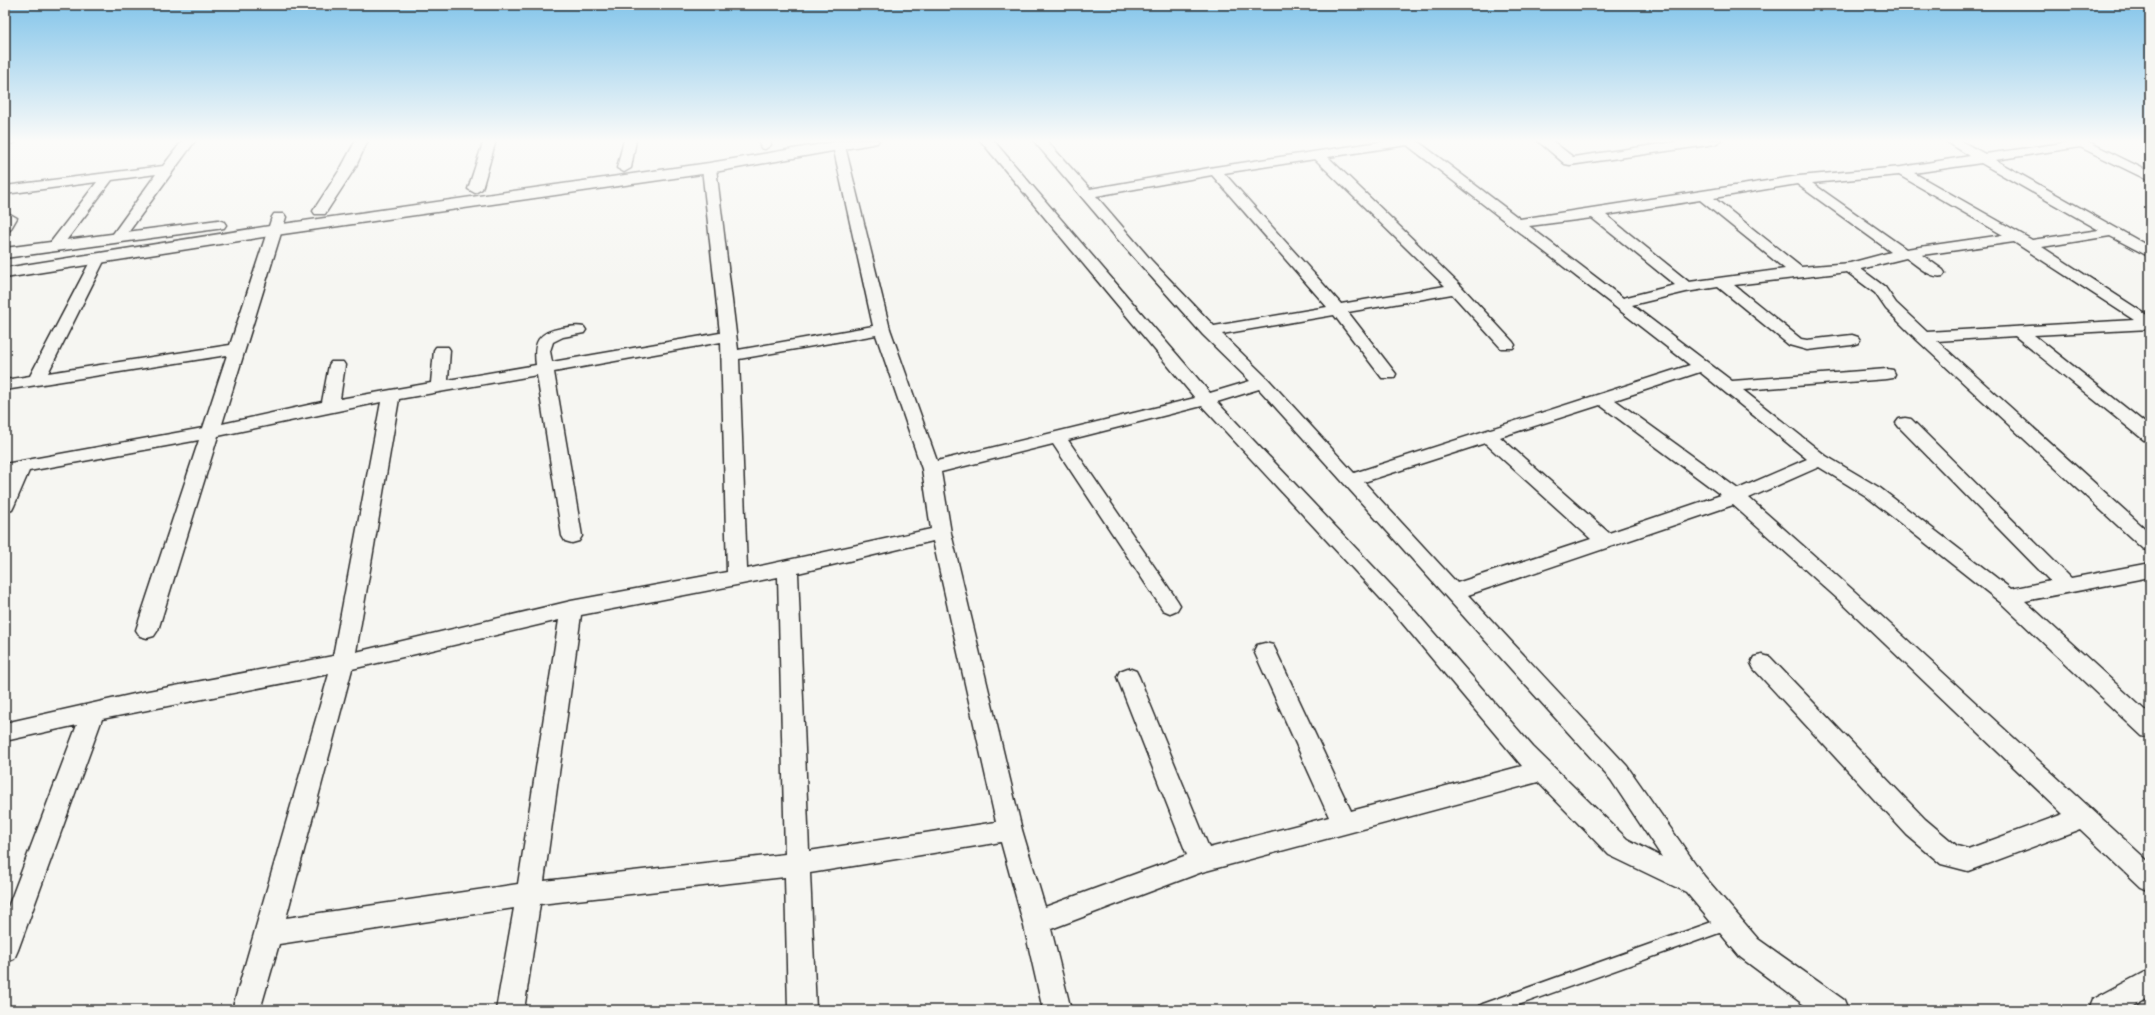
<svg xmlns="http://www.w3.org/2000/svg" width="2155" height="1015" viewBox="0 0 2155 1015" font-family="Dekko,sans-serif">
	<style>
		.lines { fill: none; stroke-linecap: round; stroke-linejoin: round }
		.lane-casing { stroke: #2b2b2b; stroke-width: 16 }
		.street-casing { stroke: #2b2b2b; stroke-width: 3 }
		.secondary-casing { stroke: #2b2b2b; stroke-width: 3 }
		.lane { stroke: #f6f6f2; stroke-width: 13 }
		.street { fill: #f6f6f2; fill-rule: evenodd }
		.secondary { fill: #f6f6f2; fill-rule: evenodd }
	</style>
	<rect width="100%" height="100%" fill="#f6f6f2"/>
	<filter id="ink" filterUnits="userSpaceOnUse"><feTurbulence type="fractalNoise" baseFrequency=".025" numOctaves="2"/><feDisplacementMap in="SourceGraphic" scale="8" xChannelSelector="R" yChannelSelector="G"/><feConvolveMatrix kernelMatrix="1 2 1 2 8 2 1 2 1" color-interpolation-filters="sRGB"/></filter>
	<g filter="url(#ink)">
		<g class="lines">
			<defs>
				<path id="lane" d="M 1485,1010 L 1728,923"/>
				<path id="street" d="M 5,140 L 16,140 L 14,143 L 5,145 Z
					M 183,140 L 195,141 L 122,241 L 112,241 L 110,238 L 156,174 L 112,180 L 59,250 L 49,250 L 47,247 L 97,182 L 5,194 L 5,186 L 163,166 Z
					M 356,140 L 368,140 L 355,168 L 325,214 L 315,214 L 313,211 L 341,168 Z
					M 484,140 L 496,140 L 482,189 L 475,193 L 468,189 Z
					M 624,140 L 636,140 L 631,168 L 624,172 L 617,168 Z
					M 758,140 L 770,140 L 771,145 L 765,149 L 761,148 Z
					M 980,140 L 993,140 L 1210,393 L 1250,381 L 1203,335 L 1114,235 L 1033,140 L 1046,140 L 1090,189 L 1215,167 L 1392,140 L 1416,140 L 1520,219 L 1799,176 L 1901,167 L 1970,156 L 1944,140 L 1959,140 L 1985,154 L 2085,140 L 2150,172 L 2150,181 L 2080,147 L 1995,160 L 2150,247 L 2150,257 L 2110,236 L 2042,247 L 2150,317 L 2150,329 L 2034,335 L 2150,427 L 2150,442 L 2144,440 L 2015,336 L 1937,341 L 2150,533 L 2150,551 L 2143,549 L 1917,340 L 1886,309 L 1875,293 L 1847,272 L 1734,285 L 1801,339 L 1807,340 L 1852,335 L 1858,337 L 1860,340 L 1858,343 L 1852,345 L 1807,350 L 1789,345 L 1718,287 L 1686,292 L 1632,305 L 1732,381 L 1887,369 L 1893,370 L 1895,374 L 1893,378 L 1887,379 L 1743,390 L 1826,456 L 1880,488 L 2011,589 L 2050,581 L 1899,427 L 1896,423 L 1899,419 L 1905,418 L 1911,419 L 2071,578 L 2150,563 L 2150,577 L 2025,601 L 2150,715 L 2150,738 L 2142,736 L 2000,602 L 1866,496 L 1819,467 L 1749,498 L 1853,590 L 2150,863 L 2150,891 L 2141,887 L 2080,829 L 1968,871 L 1941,864 L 1907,835 L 1754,669 L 1751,663 L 1754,657 L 1762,655 L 1770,657 L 1925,819 L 1957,846 L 1968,849 L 2063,814 L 1839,600 L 1733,505 L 1468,595 L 1627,766 L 1704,876 L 1758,939 L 1844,1000 L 1848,1010 L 1811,1010 L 1740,957 L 1686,892 L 1609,855 L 1538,782 L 1202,872 L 1051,929 L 1071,1010 L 1043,1010 L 1023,922 L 1001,842 L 810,873 L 816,1010 L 788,1010 L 785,877 L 540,904 L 524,1010 L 496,1010 L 514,908 L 279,944 L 260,1010 L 232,1010 L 329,674 L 102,719 L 18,950 L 14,959 L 5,963 L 5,915 L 77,725 L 5,741 L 5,723 L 143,692 L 333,656 L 381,402 L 218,436 L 158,630 L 154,636 L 147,638 L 140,636 L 136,630 L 199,440 L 29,471 L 14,506 L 12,510 L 5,512 L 5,485 L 9,475 L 5,476 L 5,464 L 203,428 L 227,355 L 5,390 L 5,380 L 30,376 L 93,256 L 103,256 L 105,259 L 48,373 L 230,345 L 272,217 L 274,214 L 284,214 L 286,217 L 222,424 L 322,402 L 329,365 L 331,362 L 343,362 L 345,365 L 340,399 L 431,383 L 434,350 L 436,347 L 448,347 L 450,350 L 448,380 L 536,365 C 533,342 538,332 562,328 C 569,327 576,325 584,327 L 586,330 L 584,333 L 563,337 L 553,342 L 550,351 L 552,362 L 720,333 L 702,168 L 709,164 L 716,168 L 738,350 L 873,326 L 833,146 L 839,142 L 845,146 L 890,329 L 937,461 L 1195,398 ZM 1407,145 L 1690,365 L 1354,473 L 1268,379 L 1222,334 L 1334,315 L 1382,378 L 1394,378 L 1396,374 L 1348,312 L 1452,294 L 1501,348 L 1513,348 L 1515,345 L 1513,342 L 1461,286 L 1328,157 ZM 1315,159 L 1445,286 L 1341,304 L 1224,173 ZM 1981,163 L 2099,230 L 2032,240 L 1914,173 ZM 1212,175 L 1327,307 L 1214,326 L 1151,260 L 1096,196 ZM 1899,175 L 2003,235 L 1906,249 L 1812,183 ZM 1797,184 L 1891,252 L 1850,263 L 1801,267 L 1714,198 ZM 1700,200 L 1785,269 L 1689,282 L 1606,215 ZM 1592,218 L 1675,285 L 1623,298 L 1529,226 ZM 2014,242 L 2134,320 L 1927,332 L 1896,303 L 1885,287 L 1861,269 L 1906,258 C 1917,265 1930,279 1943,276 L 1945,273 L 1943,270 L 1922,255 ZM 876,335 L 922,469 L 931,529 L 747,569 L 739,359 ZM 721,342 L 727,572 L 571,601 L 356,652 L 399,399 L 537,375 L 562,536 L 565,541 L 572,543 L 579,541 L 582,536 L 554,372 ZM 1700,372 L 1807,459 L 1738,489 L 1615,400 ZM 1259,389 L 1611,780 L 1662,857 L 1627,839 L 1533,747 L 1407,602 L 1217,402 ZM 1600,405 L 1721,495 L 1609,533 L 1500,437 ZM 1202,406 L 1393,612 L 1522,766 L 1351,811 L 1276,651 L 1273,645 L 1265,643 L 1257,645 L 1254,651 L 1329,817 L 1209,848 L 1139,677 L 1136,671 L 1128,668 L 1120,671 L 1117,677 L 1187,855 L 1045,907 L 1022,830 L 951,533 L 941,472 L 1053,444 L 1163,610 L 1170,613 L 1177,610 L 1180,605 L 1177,600 L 1068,440 ZM 1485,443 L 1591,539 L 1457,583 L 1364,482 ZM 933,541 L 996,822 L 809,851 L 798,573 ZM 778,577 L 785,854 L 544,881 L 581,615 ZM 559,620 L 518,884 L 286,918 L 352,669 Z
					M 1537,140 L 1551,140 L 1573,157 L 1688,140 L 1721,140 L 1715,144 L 1570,165 L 1565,164 Z
					M 10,214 L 17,218 L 10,230 L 5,231 L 5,215 Z
					M 2150,969 L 2150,997 L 2128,1010 L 2088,1010 L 2092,1000 Z"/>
				<path id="secondary" d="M 846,140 L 879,140 L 877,143 L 872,144 L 709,173 L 276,235 L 5,278 L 5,268 L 276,225 L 709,163 Z
					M 218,220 L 224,222 L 226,225 L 224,228 L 5,258 L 5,248 Z"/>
			</defs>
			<use href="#lane" class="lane-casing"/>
			<use href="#street" class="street-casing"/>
			<use href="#secondary" class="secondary-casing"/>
			<use href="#lane" class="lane"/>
			<use href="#street" class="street"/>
			<use href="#secondary" class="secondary"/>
		</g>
	</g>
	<linearGradient id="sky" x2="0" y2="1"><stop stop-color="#84c5ea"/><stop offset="0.5" stop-color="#fbfbf9"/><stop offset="1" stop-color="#fbfbf9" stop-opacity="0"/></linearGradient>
	<rect width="2155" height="282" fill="url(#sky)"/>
	<rect width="2155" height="1015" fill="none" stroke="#f6f6f2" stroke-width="20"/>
	<rect x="10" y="10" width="2135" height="995" fill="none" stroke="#2b2b2b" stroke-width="1.5" filter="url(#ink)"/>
</svg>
